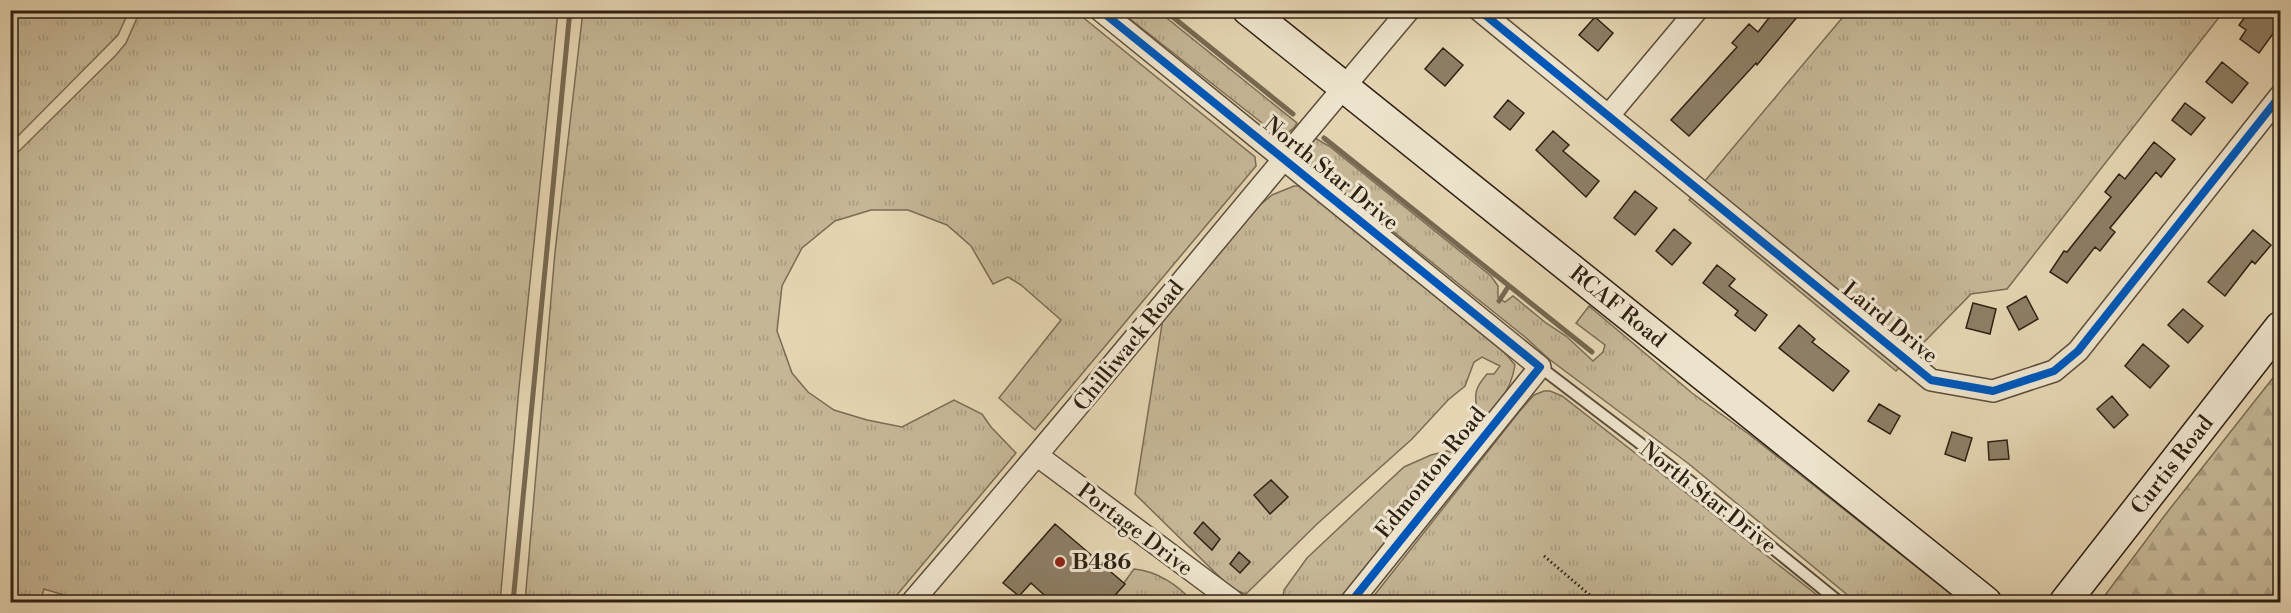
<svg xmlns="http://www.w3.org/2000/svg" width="2291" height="613" viewBox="0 0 2291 613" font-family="'Libre Bodoni',serif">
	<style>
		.grass { fill: url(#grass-tufts); stroke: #7a6c54; stroke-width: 1.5 }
		.forest { fill: url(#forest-firs); stroke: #7a6c54; stroke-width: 1.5 }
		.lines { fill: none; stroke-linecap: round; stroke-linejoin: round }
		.stream { stroke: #766851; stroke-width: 5 }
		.building { fill: #8d7e65; stroke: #2f2113; stroke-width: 1.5 }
		.service-casing { stroke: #5c4e3a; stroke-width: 14 }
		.minor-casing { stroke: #5c4e3a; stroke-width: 24 }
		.secondary-casing { stroke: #2f2113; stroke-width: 33 }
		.path { stroke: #2f2113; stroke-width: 3; stroke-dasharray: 1.5 3; stroke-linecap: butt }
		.service { stroke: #ede3cc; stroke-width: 10 }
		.minor { stroke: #ede3cc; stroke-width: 21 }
		.secondary { stroke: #ede3cc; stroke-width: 30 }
		.cycleway-casing { stroke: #ede3cc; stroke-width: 11 }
		.cycleway { stroke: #0057b8; stroke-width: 8 }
		.poi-dot { fill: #8f2418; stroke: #ede3cc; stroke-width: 2 }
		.labels { text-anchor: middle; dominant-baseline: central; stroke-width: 6; stroke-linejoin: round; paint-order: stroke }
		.street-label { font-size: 22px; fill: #2f2113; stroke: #ede3cc }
		.poi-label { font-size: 22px; font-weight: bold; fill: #2f2113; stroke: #ede3cc; text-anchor: start }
	</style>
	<defs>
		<pattern id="grass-tufts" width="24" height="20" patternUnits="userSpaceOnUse" patternTransform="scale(1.5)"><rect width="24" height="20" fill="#c5b696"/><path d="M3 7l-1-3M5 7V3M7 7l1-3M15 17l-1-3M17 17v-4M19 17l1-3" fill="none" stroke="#aa9c80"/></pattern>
		<pattern id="forest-firs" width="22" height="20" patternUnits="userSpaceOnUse" patternTransform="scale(1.5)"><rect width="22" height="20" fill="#c5b696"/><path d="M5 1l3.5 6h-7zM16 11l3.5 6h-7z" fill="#aa9c80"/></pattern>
	</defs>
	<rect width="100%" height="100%" fill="#e4d4b1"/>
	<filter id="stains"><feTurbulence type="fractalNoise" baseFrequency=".00333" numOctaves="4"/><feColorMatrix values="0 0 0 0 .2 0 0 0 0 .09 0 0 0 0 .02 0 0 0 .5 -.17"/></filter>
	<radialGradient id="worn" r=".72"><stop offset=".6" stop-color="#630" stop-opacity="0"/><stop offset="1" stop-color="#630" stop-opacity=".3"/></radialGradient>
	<path class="grass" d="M 11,10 L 129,11 L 118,35 L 11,143 Z
		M 140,11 L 558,11 L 519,388 L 500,602 L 87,602 L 44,589 L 40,602 L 11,602 L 11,159 L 116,55 L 126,43 Z
		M 583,11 L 1075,11 L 1255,157 L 1256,166 L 1035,430 L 999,398 L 1061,320 L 1021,285 L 1008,277 L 993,284 L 971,246 L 947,225 L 908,210 L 871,210 L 835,221 L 802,248 L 782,286 L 777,331 L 792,373 L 808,392 L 834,410 L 867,420 L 902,427 L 954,400 L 982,414 L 991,427 L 1016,453 L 891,602 L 525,602 L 555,252 Z
		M 1120,11 L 1158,11 L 1297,123 C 1293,131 1288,133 1279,135 L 1262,123 Z
		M 1848,11 L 2224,11 L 2007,289 L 1971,294 L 1896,371 L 1689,200 Z
		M 1315,138 L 1329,146 L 1491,276 L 1498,286 L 1498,297 L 1505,302 L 1513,296 L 1546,323 L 1566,336 L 1593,361 L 1603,352 L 1605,345 L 1576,323 L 1589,306 L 1692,393 L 1750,435 L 1961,602 L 1856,602 L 1689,464 L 1549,359 L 1525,337 L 1314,168 C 1305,158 1308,149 1315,138 Z
		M 1294,186 L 1300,186 L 1505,353 L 1515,365 C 1511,390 1498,408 1477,422 C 1478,397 1469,395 1487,374 L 1494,374 L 1500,366 L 1482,357 L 1474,362 L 1465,386 L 1448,400 L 1412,439 L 1317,524 L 1246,594 L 1232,589 L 1135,494 L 1163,318 L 1260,205 L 1272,195 Z
		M 1544,391 L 1550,391 L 1562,396 L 1826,602 L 1369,602 L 1519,412 L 1534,395 Z
		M 1447,451 L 1456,453 L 1339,602 L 1282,602 L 1284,590 L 1307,558 L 1376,493 L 1404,467 L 1431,455 Z
		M 1134,569 C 1157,571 1178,585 1193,602 L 1125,602 L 1115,595 Z"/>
	<path class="forest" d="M 2280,369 L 2280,602 L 2100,602 L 2165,515 Z"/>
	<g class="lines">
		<path class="stream" d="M 1164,10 L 1293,114
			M 1324,138 L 1592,352
			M 1499,301 L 1508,287
			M 513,602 L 570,10"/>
	</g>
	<path class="building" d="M 1775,10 L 1803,10 L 1757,65 L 1756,63 L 1689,136 L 1671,120 L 1737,47 L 1732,43 L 1749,24 L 1758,32 Z
		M 2250,10 L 2280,10 L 2280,24 L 2259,53 L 2240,39 L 2246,30 L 2239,25 Z
		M 1595,17 L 1613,33 L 1598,51 L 1579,35 Z
		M 1443,48 L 1463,65 L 1445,86 L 1425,69 Z
		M 2222,62 L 2248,83 L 2232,103 L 2206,82 Z
		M 1508,100 L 1524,113 L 1510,130 L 1494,117 Z
		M 2185,103 L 2205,118 L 2191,135 L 2172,120 Z
		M 1553,131 L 1569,145 L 1563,151 L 1599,181 L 1586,197 L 1536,150 Z
		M 2154,142 L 2175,159 L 2161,177 L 2156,172 L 2110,228 L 2115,232 L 2100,251 L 2095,247 L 2067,283 L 2050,272 L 2064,251 L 2067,252 L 2111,197 L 2105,192 L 2119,174 L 2125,179 Z
		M 1635,191 L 1657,208 L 1635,235 L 1614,218 Z
		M 1674,229 L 1691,243 L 1672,265 L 1656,251 Z
		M 2253,230 L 2271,245 L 2255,264 L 2252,261 L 2225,296 L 2208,282 Z
		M 1717,265 L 1735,279 L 1729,286 L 1767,315 L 1755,331 L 1735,315 L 1738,311 L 1703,283 Z
		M 2026,296 L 2038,319 L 2019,330 L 2007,307 Z
		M 1973,303 L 1996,309 L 1990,334 L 1966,328 Z
		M 2183,309 L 2203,326 L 2188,343 L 2168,325 Z
		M 1799,325 L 1815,339 L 1812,342 L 1849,371 L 1833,391 L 1779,348 Z
		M 2143,344 L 2169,366 L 2150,388 L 2125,366 Z
		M 2112,396 L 2128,415 L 2114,428 L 2097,409 Z
		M 1879,404 L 1900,416 L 1890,434 L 1868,421 Z
		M 1952,432 L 1972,438 L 1965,461 L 1945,454 Z
		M 2007,440 L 2009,459 L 1989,460 L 1988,442 Z
		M 1271,480 L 1288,497 L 1270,514 L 1254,495 Z
		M 1203,522 L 1220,539 L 1212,550 L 1194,533 Z
		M 1055,524 L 1125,584 L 1108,603 L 1053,603 L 1031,583 L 1019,596 L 1003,583 Z
		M 1239,552 L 1250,562 L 1240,573 L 1230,564 Z"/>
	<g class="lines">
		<defs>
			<path id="service" d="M 1540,367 L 1700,489 L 1839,602"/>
			<path id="minor" d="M 1100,10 L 1540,367 L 1351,602
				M 1479,10 L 1931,380 L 1993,391 L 2054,371 L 2078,351 L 2280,96
				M 1609,115 L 1697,10
				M 1038,456 L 1234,602
				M 912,602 C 1080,407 1242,207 1409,10"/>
			<g id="secondary">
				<path id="s1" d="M 1248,10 L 1986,602"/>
				<path id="s2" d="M 2065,602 L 2280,327"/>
			</g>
		</defs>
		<use href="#service" class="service-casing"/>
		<use href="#minor" class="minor-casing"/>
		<use href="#secondary" class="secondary-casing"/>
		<path class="path" d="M 1544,556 L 1598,602"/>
		<use href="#service" class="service"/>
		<use href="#minor" class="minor"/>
		<use href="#secondary" class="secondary"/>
		<defs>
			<path id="cycleway" d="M 1100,10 L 1540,367 L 1351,602
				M 1479,10 L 1931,380 L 1993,391 L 2054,371 L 2078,351 L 2280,96"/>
		</defs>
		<use href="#cycleway" class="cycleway-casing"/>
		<use href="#cycleway" class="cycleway"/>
	</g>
	<circle class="poi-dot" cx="1060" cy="562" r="6"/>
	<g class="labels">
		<g class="street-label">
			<text transform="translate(1331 174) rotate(39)">North Star Drive</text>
			<text stroke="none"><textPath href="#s1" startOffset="474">RCAF Road</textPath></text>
			<text transform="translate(1890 323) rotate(39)">Laird Drive</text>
			<text transform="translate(1129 346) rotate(-51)">Chilliwack Road</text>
			<text stroke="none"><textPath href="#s2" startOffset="174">Curtis Road</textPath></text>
			<text transform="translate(1431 473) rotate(-51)">Edmonton Road</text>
			<text transform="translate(1708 498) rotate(38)">North Star Drive</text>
			<text transform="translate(1135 530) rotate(37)">Portage Drive</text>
		</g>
		<g class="poi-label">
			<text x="1072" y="562">B486</text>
		</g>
	</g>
	<rect width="2291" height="613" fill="none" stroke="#e4d4b1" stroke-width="36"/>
	<rect x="12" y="12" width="2267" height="589" fill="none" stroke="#2f2113" stroke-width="3"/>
	<rect x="18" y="18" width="2255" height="577" fill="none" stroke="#2f2113" stroke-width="1.5"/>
	<rect width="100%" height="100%" filter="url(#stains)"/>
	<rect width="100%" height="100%" fill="url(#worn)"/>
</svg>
